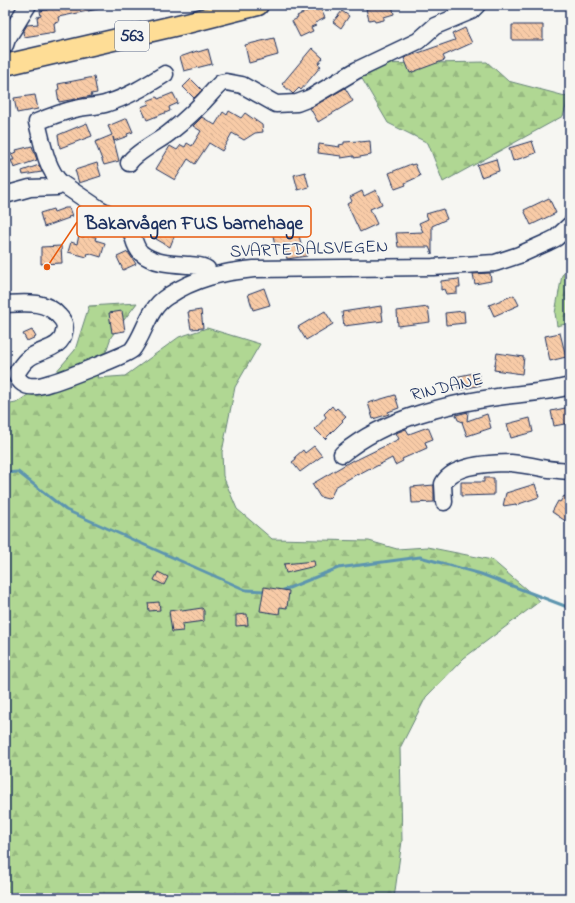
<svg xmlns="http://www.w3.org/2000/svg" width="575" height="903" viewBox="0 0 575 903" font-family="'Indie Flower',sans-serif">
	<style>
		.forest { fill: url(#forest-firs); stroke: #668378 }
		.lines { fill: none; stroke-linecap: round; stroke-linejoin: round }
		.stream { stroke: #5d95af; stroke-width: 3 }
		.building { fill: url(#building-back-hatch); stroke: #1b2f5e }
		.minor-casing { stroke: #1b2f5e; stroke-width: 19 }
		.major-casing { stroke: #1b2f5e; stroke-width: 23 }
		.minor { stroke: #f6f6f2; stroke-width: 16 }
		.major { stroke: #fedd96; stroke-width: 20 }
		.labels { text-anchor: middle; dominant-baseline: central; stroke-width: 3.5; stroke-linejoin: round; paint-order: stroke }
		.shield { fill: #f6f6f2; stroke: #5d6b8a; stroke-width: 1 }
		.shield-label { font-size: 17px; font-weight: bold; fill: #1b2f5e }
		.street-label { font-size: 18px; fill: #1b2f5e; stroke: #f6f6f2 }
		.leader { fill: none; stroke: #e8590c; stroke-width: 1.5 }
		.callout-dot { fill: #e8590c; stroke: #f6f6f2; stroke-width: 1.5 }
		.callout { fill: #f6f6f2; stroke: #e8590c; stroke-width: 1.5 }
		.callout-label { font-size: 19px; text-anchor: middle; font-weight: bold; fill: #1b2f5e }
	</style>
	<defs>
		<pattern id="forest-firs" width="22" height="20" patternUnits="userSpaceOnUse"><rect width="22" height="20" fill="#b0d793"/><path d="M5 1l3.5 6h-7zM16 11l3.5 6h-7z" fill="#97b981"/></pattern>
		<pattern id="building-back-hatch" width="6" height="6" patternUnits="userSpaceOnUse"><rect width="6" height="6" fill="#f8cba7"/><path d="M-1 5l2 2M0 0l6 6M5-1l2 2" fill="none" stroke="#d4af92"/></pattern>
	</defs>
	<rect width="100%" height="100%" fill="#f6f6f2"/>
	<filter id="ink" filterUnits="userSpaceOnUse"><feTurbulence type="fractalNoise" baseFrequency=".025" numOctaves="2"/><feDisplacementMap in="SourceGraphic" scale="8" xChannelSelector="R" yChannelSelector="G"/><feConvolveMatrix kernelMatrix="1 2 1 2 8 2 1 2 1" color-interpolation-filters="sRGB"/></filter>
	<g filter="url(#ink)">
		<path class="forest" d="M 487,62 L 508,81 L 569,97 L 563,116 L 443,182 L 428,143 L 388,123 L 361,77 L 371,64 Z
			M 570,268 L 570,323 L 557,326 L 555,313 L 562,275 Z
			M 137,303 L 111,337 L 97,378 L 125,376 L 179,337 L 207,328 L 260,344 L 235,387 L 222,452 L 223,476 L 237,509 L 272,539 L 369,541 L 397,549 L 427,547 L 492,560 L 540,601 L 464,658 L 426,697 L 400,748 L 402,841 L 394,898 L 5,898 L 5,405 L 16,403 L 48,381 L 75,350 L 89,306 Z"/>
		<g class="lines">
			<path class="stream" d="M 5,473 L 18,472 L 66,510 L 246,590 L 266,591
				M 279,592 L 338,568 L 420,557 L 481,574 L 570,608"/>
		</g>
		<path class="building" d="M 67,5 L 98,5 L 98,9 L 58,17 L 59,22 L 54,23 L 55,32 L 24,37 L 23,32 L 27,25 L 38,24 L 37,17 L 41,16 L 40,11 L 47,10 L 49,8 Z
			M 319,5 L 325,18 L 315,23 L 316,25 L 311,27 L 313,31 L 300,37 L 292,21 L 298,18 L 297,16 Z
			M 374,5 L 392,5 L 394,14 L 384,17 L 384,20 L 375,22 L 374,19 L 369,20 L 366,9 L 374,7 Z
			M 342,11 L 349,16 L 341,28 L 333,22 Z
			M 512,25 L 543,25 L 543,40 L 512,40 Z
			M 465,28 L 472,43 L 443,56 L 445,60 L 410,73 L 404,58 L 455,40 L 452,34 Z
			M 274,38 L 278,55 L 249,63 L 245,45 Z
			M 312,48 L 323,58 L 318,64 L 321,66 L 301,90 L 299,88 L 293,94 L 282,84 Z
			M 208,49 L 212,64 L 184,71 L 180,57 L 197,51 L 198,52 Z
			M 94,77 L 97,93 L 91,94 L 92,96 L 59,102 L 57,90 L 59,89 L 58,84 Z
			M 191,79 L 202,90 L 194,98 L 183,87 Z
			M 345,88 L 353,101 L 318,122 L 310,108 Z
			M 173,93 L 178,103 L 169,107 L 170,111 L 147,120 L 141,107 L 149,104 L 147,101 L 157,97 L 158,99 Z
			M 35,95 L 38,109 L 17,113 L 14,98 Z
			M 229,111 L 241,118 L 245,113 L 262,125 L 263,132 L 255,133 L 244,140 L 232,133 L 222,151 L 209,143 L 195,164 L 188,159 L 175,180 L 156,169 L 170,146 L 177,150 L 181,145 L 185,147 L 187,143 L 192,146 L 201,131 L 193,126 L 202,117 L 215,125 L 223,112 L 227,115 Z
			M 127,118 L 133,132 L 127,134 L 128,136 L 114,141 L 113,137 L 119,161 L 104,165 L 95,142 L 112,135 L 108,126 Z
			M 87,123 L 92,136 L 60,148 L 58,135 Z
			M 360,141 L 360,142 L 370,141 L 371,155 L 354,158 L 354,156 L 341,158 L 341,156 L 318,153 L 319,144 L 340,147 L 339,145 L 344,144 L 344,142 Z
			M 532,141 L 536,153 L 513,161 L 509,148 Z
			M 32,146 L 37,160 L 14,168 L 11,160 L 14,160 L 11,154 L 17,152 L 16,150 Z
			M 496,159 L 499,171 L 481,177 L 477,165 Z
			M 97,163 L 101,176 L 79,183 L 75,170 Z
			M 411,164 L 411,165 L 415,164 L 420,176 L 405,183 L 406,185 L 395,189 L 389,173 Z
			M 39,165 L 42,172 L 23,175 L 22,171 Z
			M 305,172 L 309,187 L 298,190 L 294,175 Z
			M 376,190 L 382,204 L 370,209 L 377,224 L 360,232 L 347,204 L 352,201 L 350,197 L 362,191 L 364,196 Z
			M 549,198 L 556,213 L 531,225 L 524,210 Z
			M 65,208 L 69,208 L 72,216 L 68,217 L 69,218 L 44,227 L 40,213 L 53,209 L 54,212 Z
			M 443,209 L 447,219 L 432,226 L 432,254 L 429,247 L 398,247 L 396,233 L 423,232 L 419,223 L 428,219 L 426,214 Z
			M 165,218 L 179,224 L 170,247 L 156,239 Z
			M 297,227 L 302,248 L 305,247 L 307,256 L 287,259 L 284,245 L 275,247 L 273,235 L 288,231 L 288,229 Z
			M 85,234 L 96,237 L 95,240 L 105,243 L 101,257 L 88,253 L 87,257 L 68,252 L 71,242 L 77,244 L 79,235 L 84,237 Z
			M 61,246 L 62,263 L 41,264 L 41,247 Z
			M 128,252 L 136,264 L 123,270 L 117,257 Z
			M 490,273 L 491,281 L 475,284 L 473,274 Z
			M 459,279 L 460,287 L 457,287 L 457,293 L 446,294 L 444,289 L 441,290 L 441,281 Z
			M 264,288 L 270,305 L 253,310 L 248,294 Z
			M 514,295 L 519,305 L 494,316 L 489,305 Z
			M 381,306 L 383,321 L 344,326 L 342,312 Z
			M 428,307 L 430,322 L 398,326 L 397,311 Z
			M 201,310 L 203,328 L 191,329 L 188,312 Z
			M 122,311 L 125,331 L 112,333 L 109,313 Z
			M 325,311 L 333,324 L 306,340 L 298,327 Z
			M 464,311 L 465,323 L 446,325 L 445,313 Z
			M 32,330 L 36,337 L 27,341 L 23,334 Z
			M 560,333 L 566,357 L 550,361 L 545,336 Z
			M 497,353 L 524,357 L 522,374 L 494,370 Z
			M 478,372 L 481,385 L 459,390 L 455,377 Z
			M 395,395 L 399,408 L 388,412 L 389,414 L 373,419 L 368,403 Z
			M 332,406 L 335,410 L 337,408 L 346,416 L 342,420 L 343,421 L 325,439 L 315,429 L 326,417 L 324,414 Z
			M 570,407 L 570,423 L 554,426 L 551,411 Z
			M 468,412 L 467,421 L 487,414 L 491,428 L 467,436 L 462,422 L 463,422 L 458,420 L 456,415 Z
			M 530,418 L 533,432 L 511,438 L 507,424 Z
			M 428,427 L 433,439 L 425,442 L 427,448 L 402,459 L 403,461 L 395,465 L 392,458 L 371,469 L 370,468 L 357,475 L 357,474 L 335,487 L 332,495 L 328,499 L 320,497 L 312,484 L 353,460 L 354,461 L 399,439 L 396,433 L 406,429 L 409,434 Z
			M 314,446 L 322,456 L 300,472 L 292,462 L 296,459 L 295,457 L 303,450 L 305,453 Z
			M 484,478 L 494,478 L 494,495 L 461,496 L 461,482 L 484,482 Z
			M 535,484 L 539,497 L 516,505 L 516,504 L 503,506 L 506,493 Z
			M 434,485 L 434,502 L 412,503 L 411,487 Z
			M 564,496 L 570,499 L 570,517 L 567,522 L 552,512 L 558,501 L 560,502 Z
			M 314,561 L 315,566 L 286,573 L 284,564 Z
			M 158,572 L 168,577 L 164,585 L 154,580 Z
			M 264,587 L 289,591 L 287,608 L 280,607 L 279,614 L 260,611 Z
			M 159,602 L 160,610 L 149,611 L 148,603 Z
			M 202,608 L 204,611 L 204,621 L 182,624 L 183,631 L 172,632 L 169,611 L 182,609 L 182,611 Z
			M 247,614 L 248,625 L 236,626 L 236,615 Z"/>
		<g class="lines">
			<defs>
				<path id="minor" d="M 5,45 L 7,39 L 28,5
					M 165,74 C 147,85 128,97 108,103 C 97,107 86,106 75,109 C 62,112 49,117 37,122 C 42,141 46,169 61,183 L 98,208 L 126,223 C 135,232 132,245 141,253 C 154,264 174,264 189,265 C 196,266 202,265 207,269 L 209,276
					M 129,163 C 135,153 159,141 169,133 C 186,120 202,104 216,88 L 221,83 L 226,82 L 242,85 L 276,104 L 297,103 L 310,98 L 357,70 L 418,41 L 435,26 L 471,11 L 477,5
					M 5,195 L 30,188 L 57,187 L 61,183
					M 5,304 C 24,303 46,300 59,316 C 64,321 66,325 64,332 C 62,349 41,349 29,358 C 23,362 20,368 16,374 C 18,380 23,385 29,386 C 35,387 44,385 50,383 C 59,381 129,354 132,350 C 146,332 147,309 168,296 C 195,278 223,272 254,269 L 433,267 L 495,263 L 519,255 L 548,242 L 556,238 L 570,225
					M 342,454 C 387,417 447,404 504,396 C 526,393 548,392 570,386
					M 444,502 L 443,484 C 452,464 493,463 511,463 C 522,464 532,466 542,468 C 551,470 561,470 570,471"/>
				<path id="major" d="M 5,65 L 187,23 L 258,5"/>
			</defs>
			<use href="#minor" class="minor-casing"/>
			<use href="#major" class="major-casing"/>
			<use href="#minor" class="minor"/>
			<use href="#major" class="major"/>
		</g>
	</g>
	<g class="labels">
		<rect class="shield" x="115" y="21" width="34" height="30" rx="3"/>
		<g class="shield-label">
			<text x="132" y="36">563</text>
		</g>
		<g class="street-label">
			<text transform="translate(309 250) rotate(-2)">SVARTEDALSVEGEN</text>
			<text transform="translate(447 388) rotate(-13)">RINDANE</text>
		</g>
	</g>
	<path class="leader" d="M47 267L77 222"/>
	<circle class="callout-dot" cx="47" cy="267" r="4"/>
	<rect class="callout" x="77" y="206" width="234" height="31" rx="4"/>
	<g class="callout-label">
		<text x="194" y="229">Bakarvågen FUS barnehage</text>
	</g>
	<rect width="575" height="903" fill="none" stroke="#f6f6f2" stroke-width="20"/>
	<rect x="10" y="10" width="555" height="883" fill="none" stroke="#1b2f5e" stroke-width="1.5" filter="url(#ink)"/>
</svg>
